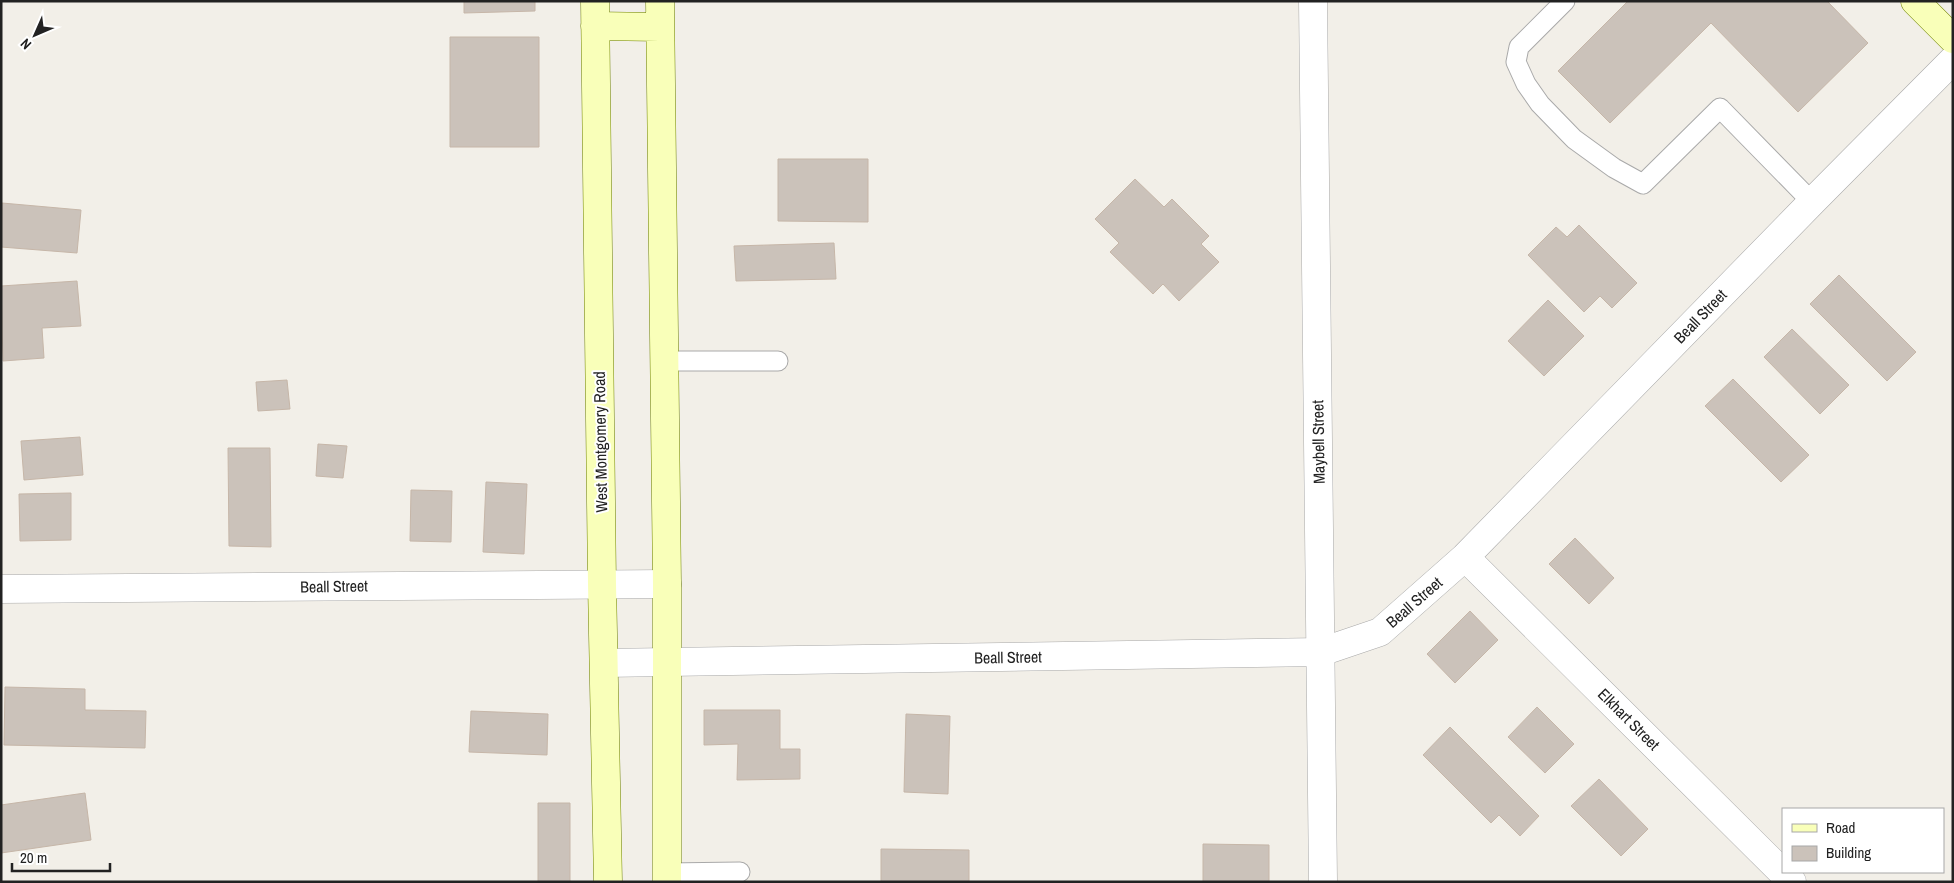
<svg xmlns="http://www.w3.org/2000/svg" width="1954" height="883" viewBox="0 0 1954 883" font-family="'Archivo Narrow',sans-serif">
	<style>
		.building { fill: #cbc2ba; stroke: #c6b6a8 }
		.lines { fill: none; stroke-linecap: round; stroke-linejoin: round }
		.lane-casing { stroke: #a9a9a9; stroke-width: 21 }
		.street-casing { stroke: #a9a9a9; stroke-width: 29 }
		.secondary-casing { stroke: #6e8100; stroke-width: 29 }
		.lane { stroke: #fff; stroke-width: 19 }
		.street { stroke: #fff; stroke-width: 28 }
		.secondary { stroke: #f9ffb9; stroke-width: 28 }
		.labels { text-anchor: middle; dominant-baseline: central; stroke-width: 4; stroke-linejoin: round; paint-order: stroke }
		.street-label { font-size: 16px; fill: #222; stroke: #fff }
	</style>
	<rect width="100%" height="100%" fill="#f2efe8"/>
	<path class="building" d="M 464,1 L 535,1 L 535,11 L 464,13 Z
		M 1628,1 L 1827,1 L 1868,43 L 1798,112 L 1711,23 L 1610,123 L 1558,71 Z
		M 450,37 L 539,37 L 539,147 L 450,147 Z
		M 778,159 L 868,159 L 868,222 L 778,221 Z
		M 1135,179 L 1164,207 L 1172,199 L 1209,236 L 1201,244 L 1219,262 L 1179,301 L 1163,284 L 1153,294 L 1110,252 L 1119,243 L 1095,219 Z
		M 2,203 L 81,210 L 77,253 L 1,247 Z
		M 1579,225 L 1637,283 L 1612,308 L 1600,296 L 1584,312 L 1528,255 L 1556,227 L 1567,237 Z
		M 834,243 L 836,279 L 736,281 L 734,246 Z
		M 1839,275 L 1916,352 L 1887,381 L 1810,304 Z
		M 77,281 L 81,326 L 42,328 L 44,358 L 3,361 L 1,286 Z
		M 1548,300 L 1584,336 L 1544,376 L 1508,341 Z
		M 1792,329 L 1849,385 L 1820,414 L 1764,357 Z
		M 1733,379 L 1809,455 L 1781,482 L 1705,406 Z
		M 287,380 L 290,409 L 258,411 L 256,382 Z
		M 80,437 L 83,475 L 24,480 L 21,441 Z
		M 318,444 L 347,446 L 343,478 L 316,476 Z
		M 228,448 L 270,448 L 271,547 L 229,546 Z
		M 486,482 L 527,484 L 524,554 L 483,552 Z
		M 411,490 L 452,491 L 451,542 L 410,541 Z
		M 71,493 L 71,540 L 20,541 L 19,494 Z
		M 1575,538 L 1614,578 L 1589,604 L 1549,564 Z
		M 1470,611 L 1498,640 L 1455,683 L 1427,654 Z
		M 5,687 L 85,689 L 85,710 L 146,711 L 145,748 L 4,745 Z
		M 1537,707 L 1574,744 L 1545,773 L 1508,737 Z
		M 704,710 L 780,710 L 780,749 L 800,749 L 800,779 L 737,780 L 738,744 L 704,745 Z
		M 471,711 L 548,714 L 547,755 L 469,752 Z
		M 906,714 L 950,716 L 948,794 L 904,792 Z
		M 1450,727 L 1539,816 L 1520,836 L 1499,815 L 1491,823 L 1423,755 Z
		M 1599,779 L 1648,829 L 1621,856 L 1571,806 Z
		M 85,793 L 91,840 L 1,853 L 1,805 Z
		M 538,803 L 570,803 L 570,882 L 538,882 Z
		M 1203,844 L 1269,845 L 1269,882 L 1203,882 Z
		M 881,849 L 969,850 L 969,882 L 881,882 Z"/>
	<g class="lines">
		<defs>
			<path id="lane" d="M 1565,1 L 1519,47 L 1516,62 L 1526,84 L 1540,104 L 1574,139 L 1614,168 L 1643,184 L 1720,108 L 1812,202
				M 664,361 L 778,361
				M 667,873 L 740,872"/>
			<path id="street" d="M 1313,1 L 1323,882
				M 1465,557 L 1792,882
				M 1,589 L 667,584
				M 604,663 L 1321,652 L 1380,632 L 1465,557 L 1812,202 L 1953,60"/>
			<path id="secondary" d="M 595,1 L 602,584 L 608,882
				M 660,1 L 667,584 L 667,882
				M 1915,1 L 1953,39
				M 595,26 L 660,27"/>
		</defs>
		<use href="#lane" class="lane-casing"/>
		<use href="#street" class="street-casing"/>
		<use href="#secondary" class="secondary-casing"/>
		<use href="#lane" class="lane"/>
		<use href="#street" class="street"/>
		<use href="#secondary" class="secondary"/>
	</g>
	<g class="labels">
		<g class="street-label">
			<text transform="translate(1700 316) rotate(-46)">Beall Street</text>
			<text transform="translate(600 442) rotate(-91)">West Montgomery Road</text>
			<text transform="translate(1318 442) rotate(-91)">Maybell Street</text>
			<text transform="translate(334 586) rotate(-1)">Beall Street</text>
			<text transform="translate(1414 602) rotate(-41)">Beall Street</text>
			<text transform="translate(1008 657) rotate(-1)">Beall Street</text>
			<text transform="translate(1629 719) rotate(45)">Elkhart Street</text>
		</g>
	</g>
	<rect width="1954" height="883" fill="none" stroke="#222222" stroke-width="5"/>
	<rect x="1782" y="808" width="162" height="65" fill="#ffffff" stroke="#a7a7a7"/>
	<rect x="1792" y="824" width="25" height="8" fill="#f9ffb9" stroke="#a7a7a7"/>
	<text x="1826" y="833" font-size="15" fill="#222222">Road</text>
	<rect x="1792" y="846" width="25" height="15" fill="#cbc2ba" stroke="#a7a7a7"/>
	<text x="1826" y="858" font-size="15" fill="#222222">Building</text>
	<g transform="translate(35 35) rotate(225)" stroke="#ffffff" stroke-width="4" paint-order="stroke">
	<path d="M0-4L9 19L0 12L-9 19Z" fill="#222222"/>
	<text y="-8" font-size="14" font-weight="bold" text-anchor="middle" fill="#222222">N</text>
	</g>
	<path d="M12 863v8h98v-8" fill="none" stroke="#222222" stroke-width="2.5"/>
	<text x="20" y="863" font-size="15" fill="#222222" stroke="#ffffff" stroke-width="4" paint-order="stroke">20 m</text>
</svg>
